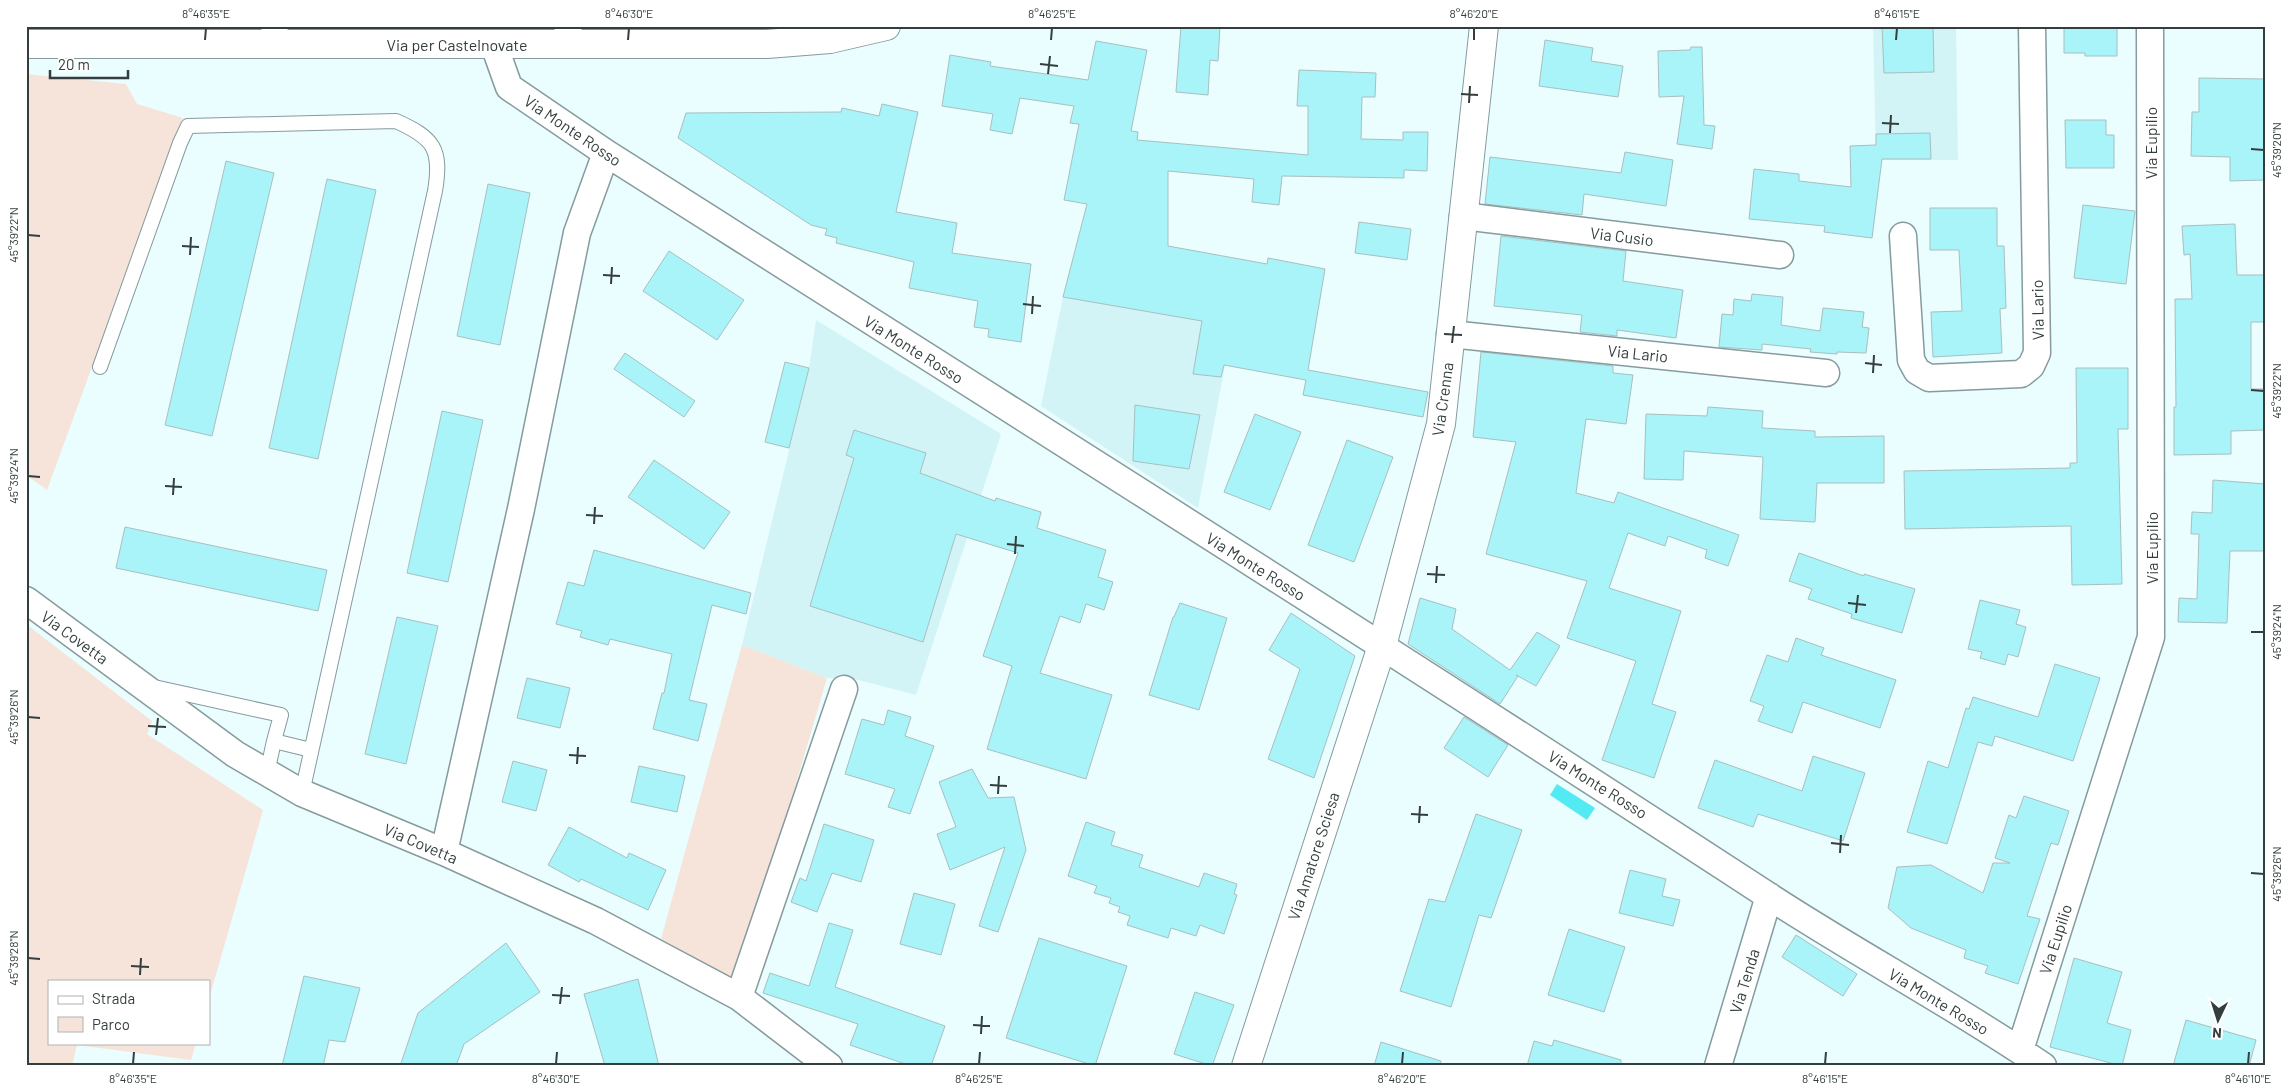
<svg xmlns="http://www.w3.org/2000/svg" width="2291" height="1092" viewBox="0 0 2291 1092" font-family="Barlow,sans-serif">
	<style>
		.built { fill: #d2f4f6 }
		.green { fill: #f6e4db }
		.water { fill: #54eaf4 }
		.building { fill: #a8f4f9; stroke: #a8bfc0 }
		.lines { fill: none; stroke-linecap: round; stroke-linejoin: round }
		.service-casing { stroke: #859b9d; stroke-width: 16 }
		.minor-casing { stroke: #859b9d; stroke-width: 29 }
		.tertiary-casing { stroke: #859b9d; stroke-width: 30 }
		.service { stroke: #fff; stroke-width: 14 }
		.minor { stroke: #fff; stroke-width: 26 }
		.tertiary { stroke: #fff; stroke-width: 28 }
		.ticks { fill: none; stroke: #343e3e; stroke-width: 2 }
		.labels { text-anchor: middle; dominant-baseline: central; stroke-width: 4; stroke-linejoin: round; paint-order: stroke }
		.street-label { font-size: 16px; fill: #343e3e; stroke: #fff }
		.neatline { fill: none; stroke: #343e3e; stroke-width: 2 }
		.ticks-label { font-size: 12px; text-anchor: middle; fill: #343e3e }
	</style>
	<rect width="100%" height="100%" fill="#eafdff"/>
	<path class="built" d="M 1873,26 L 1956,26 L 1958,160 L 1876,160 Z
		M 1079,237 L 1170,247 L 1245,260 L 1198,508 L 1041,406 L 1063,297 Z
		M 816,320 L 1001,434 L 916,695 L 855,679 L 827,678 L 742,645 L 809,368 Z"/>
	<path class="green" d="M 26,26 L 56,26 L 51,30 L 26,30 Z
		M 114,26 L 238,26 L 233,29 L 118,30 Z
		M 310,26 L 520,26 L 516,30 L 313,28 Z
		M 26,74 L 126,84 L 137,104 L 183,118 L 47,490 L 26,475 Z
		M 26,624 L 152,721 L 147,734 L 263,810 L 209,999 L 209,981 L 49,981 L 49,1043 L 196,1043 L 191,1060 L 77,1045 L 72,1066 L 26,1066 Z
		M 742,645 L 827,678 L 740,974 L 728,976 L 661,939 Z"/>
	<path class="water" d="M 1557,784 L 1595,808 L 1587,820 L 1550,795 Z"/>
	<path class="building" d="M 1181,26 L 1220,26 L 1218,61 L 1210,60 L 1208,95 L 1176,92 Z
		M 1882,26 L 1933,26 L 1934,72 L 1884,73 Z
		M 2064,26 L 2117,27 L 2117,56 L 2085,56 L 2085,53 L 2064,53 Z
		M 1545,40 L 1593,48 L 1591,61 L 1623,66 L 1618,97 L 1539,86 Z
		M 1096,41 L 1147,50 L 1131,131 L 1138,132 L 1137,140 L 1308,155 L 1308,106 L 1297,106 L 1299,70 L 1376,73 L 1375,97 L 1362,97 L 1361,139 L 1403,140 L 1403,132 L 1428,132 L 1427,171 L 1404,170 L 1404,178 L 1282,176 L 1279,205 L 1252,202 L 1254,179 L 1168,171 L 1168,246 L 1267,264 L 1268,258 L 1325,269 L 1308,370 L 1428,392 L 1423,417 L 1303,395 L 1306,380 L 1224,365 L 1221,377 L 1193,374 L 1202,321 L 1063,297 L 1087,204 L 1064,200 L 1079,124 L 1070,123 L 1074,106 L 1020,98 L 1012,134 L 990,130 L 993,114 L 942,106 L 950,55 L 991,62 L 990,66 L 1088,80 Z
		M 1691,47 L 1702,47 L 1704,125 L 1715,126 L 1712,149 L 1677,144 L 1684,96 L 1659,97 L 1658,51 L 1690,50 Z
		M 2199,78 L 2265,79 L 2265,180 L 2230,181 L 2230,157 L 2191,156 L 2192,112 L 2199,112 Z
		M 882,104 L 918,112 L 896,212 L 957,223 L 952,253 L 1031,264 L 1021,342 L 988,337 L 989,329 L 974,327 L 978,301 L 909,288 L 914,262 L 836,243 L 837,238 L 825,235 L 827,229 L 811,225 L 678,138 L 686,113 L 841,112 L 842,108 L 879,116 Z
		M 2065,120 L 2106,120 L 2106,135 L 2114,135 L 2114,168 L 2066,168 Z
		M 1930,133 L 1931,159 L 1882,159 L 1872,238 L 1824,232 L 1825,226 L 1749,219 L 1754,169 L 1799,174 L 1799,181 L 1851,187 L 1850,146 L 1876,145 L 1876,134 Z
		M 1625,152 L 1673,160 L 1666,206 L 1584,194 L 1582,215 L 1485,204 L 1490,157 L 1621,173 Z
		M 226,161 L 274,173 L 212,436 L 165,425 Z
		M 327,179 L 376,190 L 318,459 L 269,448 Z
		M 488,184 L 530,193 L 500,345 L 457,336 Z
		M 2083,205 L 2135,211 L 2126,284 L 2074,278 Z
		M 1930,208 L 1997,208 L 1997,246 L 2004,246 L 2006,308 L 2000,309 L 2002,353 L 1933,357 L 1931,312 L 1962,311 L 1959,250 L 1930,250 Z
		M 1359,222 L 1411,229 L 1407,260 L 1355,253 Z
		M 2235,224 L 2237,275 L 2265,275 L 2265,322 L 2251,322 L 2251,389 L 2265,389 L 2265,430 L 2231,431 L 2231,454 L 2174,455 L 2174,407 L 2176,407 L 2175,299 L 2192,299 L 2190,254 L 2184,255 L 2182,226 Z
		M 1501,236 L 1626,251 L 1623,281 L 1683,290 L 1676,338 L 1617,330 L 1617,336 L 1580,332 L 1582,315 L 1494,306 Z
		M 669,251 L 744,300 L 717,340 L 643,291 Z
		M 1752,294 L 1783,297 L 1781,325 L 1820,331 L 1823,308 L 1864,312 L 1862,327 L 1869,328 L 1866,353 L 1837,352 L 1837,354 L 1810,352 L 1811,349 L 1762,344 L 1762,350 L 1719,347 L 1722,314 L 1733,315 L 1734,299 L 1751,301 Z
		M 1481,352 L 1613,366 L 1613,373 L 1633,375 L 1626,424 L 1586,419 L 1576,493 L 1614,503 L 1618,492 L 1739,535 L 1728,566 L 1705,558 L 1707,550 L 1668,536 L 1665,546 L 1628,533 L 1609,588 L 1681,611 L 1652,704 L 1676,712 L 1654,778 L 1602,760 L 1636,661 L 1567,638 L 1587,581 L 1486,554 L 1516,442 L 1473,437 Z
		M 625,353 L 695,401 L 684,417 L 614,369 Z
		M 785,362 L 809,368 L 789,448 L 765,442 Z
		M 2076,368 L 2128,368 L 2128,429 L 2118,429 L 2122,584 L 2072,585 L 2071,526 L 1905,529 L 1904,471 L 2070,468 L 2070,463 L 2077,463 Z
		M 1135,405 L 1200,415 L 1189,469 L 1133,461 Z
		M 1708,407 L 1763,411 L 1762,428 L 1815,431 L 1815,437 L 1884,436 L 1884,483 L 1817,483 L 1815,522 L 1760,519 L 1763,457 L 1684,451 L 1683,480 L 1644,479 L 1646,414 L 1707,416 Z
		M 442,411 L 483,420 L 448,582 L 407,573 Z
		M 1255,414 L 1301,432 L 1270,510 L 1224,492 Z
		M 854,430 L 926,453 L 920,473 L 995,501 L 996,498 L 1041,512 L 1037,528 L 1106,550 L 1098,577 L 1113,582 L 1104,610 L 1086,604 L 1080,623 L 1060,616 L 1040,673 L 1112,695 L 1086,779 L 987,749 L 1012,666 L 983,656 L 1018,553 L 956,534 L 923,642 L 810,606 L 854,458 L 846,455 Z
		M 1347,440 L 1393,457 L 1354,562 L 1308,545 Z
		M 654,460 L 730,512 L 704,549 L 628,497 Z
		M 2213,480 L 2265,484 L 2265,551 L 2230,551 L 2227,623 L 2178,622 L 2179,598 L 2197,599 L 2199,534 L 2191,534 L 2192,512 L 2212,513 Z
		M 125,527 L 327,570 L 318,611 L 116,568 Z
		M 594,550 L 751,593 L 746,614 L 712,605 L 689,700 L 707,704 L 698,741 L 653,729 L 662,693 L 664,693 L 672,654 L 610,639 L 608,645 L 580,637 L 582,631 L 556,624 L 568,582 L 584,586 Z
		M 1799,553 L 1864,576 L 1864,574 L 1915,589 L 1902,633 L 1851,618 L 1852,614 L 1808,599 L 1812,589 L 1789,581 Z
		M 1420,598 L 1456,609 L 1452,629 L 1510,670 L 1537,632 L 1560,646 L 1536,686 L 1516,675 L 1518,676 L 1500,704 L 1408,644 Z
		M 1980,600 L 2020,610 L 2016,624 L 2026,627 L 2018,657 L 2008,654 L 2005,665 L 1980,658 L 1982,652 L 1968,649 Z
		M 1180,603 L 1227,618 L 1199,710 L 1149,695 L 1173,617 L 1174,617 Z
		M 1291,613 L 1355,656 L 1314,778 L 1268,759 L 1300,669 L 1269,650 Z
		M 397,617 L 438,626 L 406,764 L 365,754 Z
		M 1796,638 L 1824,648 L 1821,655 L 1896,680 L 1880,728 L 1803,702 L 1792,733 L 1758,721 L 1764,706 L 1750,701 L 1767,655 L 1788,662 Z
		M 2055,664 L 2100,678 L 2073,761 L 1995,736 L 1992,746 L 1978,742 L 1947,844 L 1907,832 L 1928,761 L 1948,768 L 1966,708 L 1969,709 L 1973,697 L 2038,717 Z
		M 527,678 L 570,688 L 560,728 L 517,718 Z
		M 888,710 L 911,717 L 905,736 L 934,746 L 910,814 L 888,807 L 895,789 L 845,774 L 862,719 L 884,725 Z
		M 1464,717 L 1508,745 L 1488,777 L 1444,748 Z
		M 1813,756 L 1865,773 L 1843,841 L 1758,814 L 1753,827 L 1698,808 L 1715,760 L 1802,791 Z
		M 513,761 L 547,770 L 536,811 L 502,802 Z
		M 639,766 L 685,776 L 677,812 L 631,802 Z
		M 972,769 L 988,798 L 1014,797 L 1026,850 L 998,932 L 979,926 L 1005,847 L 950,870 L 937,834 L 956,827 L 939,782 Z
		M 2024,796 L 2069,811 L 2058,845 L 2051,843 L 2027,916 L 2040,919 L 2018,984 L 1985,973 L 1988,966 L 1964,958 L 1966,950 L 1911,928 L 1888,908 L 1897,867 L 1931,865 L 1983,893 L 1993,863 L 2010,863 L 1995,858 L 2009,815 L 2016,818 Z
		M 1476,814 L 1522,830 L 1491,918 L 1479,915 L 1451,1007 L 1400,991 L 1429,899 L 1445,902 Z
		M 1086,822 L 1115,832 L 1111,845 L 1143,855 L 1139,867 L 1199,887 L 1204,873 L 1237,884 L 1234,894 L 1237,895 L 1224,934 L 1200,925 L 1196,936 L 1171,928 L 1168,938 L 1127,925 L 1130,916 L 1118,912 L 1120,907 L 1109,903 L 1111,898 L 1094,893 L 1097,886 L 1068,876 Z
		M 824,824 L 874,840 L 861,882 L 832,873 L 817,912 L 791,902 L 800,878 L 806,881 Z
		M 569,827 L 627,858 L 629,853 L 666,870 L 648,910 L 581,879 L 579,882 L 548,865 Z
		M 1630,870 L 1666,879 L 1662,896 L 1680,900 L 1673,926 L 1619,913 Z
		M 914,893 L 955,904 L 941,955 L 900,944 Z
		M 829,923 L 853,930 L 835,987 L 945,1026 L 931,1066 L 911,1066 L 850,1045 L 858,1024 L 763,993 L 770,973 L 809,986 Z
		M 1569,929 L 1625,947 L 1604,1012 L 1548,995 Z
		M 1796,935 L 1857,974 L 1843,996 L 1782,957 Z
		M 1039,938 L 1127,966 L 1095,1066 L 1006,1038 Z
		M 506,943 L 540,992 L 464,1044 L 456,1066 L 400,1066 L 418,1013 Z
		M 2074,958 L 2122,972 L 2107,1023 L 2131,1030 L 2122,1066 L 2050,1047 Z
		M 304,976 L 360,988 L 345,1042 L 329,1040 L 323,1066 L 282,1066 Z
		M 638,979 L 659,1066 L 605,1066 L 584,994 Z
		M 1195,992 L 1234,1005 L 1212,1066 L 1174,1054 Z
		M 2186,1020 L 2256,1040 L 2249,1066 L 2173,1066 Z
		M 1554,1040 L 1621,1060 L 1621,1066 L 1527,1066 L 1534,1041 L 1552,1046 Z
		M 1381,1042 L 1441,1061 L 1440,1066 L 1374,1066 Z"/>
	<g class="lines">
		<defs>
			<path id="service" d="M 100,367 L 180,143 L 188,126 L 396,121 C 434,138 442,149 435,191 L 302,793
				M 154,687 L 281,715 L 274,741 L 311,750
				M 267,773 L 274,741"/>
			<path id="minor" d="M 273,42 L 275,26
				M 564,44 L 569,26
				M 494,45 L 509,87 L 606,153 C 994,399 1382,644 1767,895 C 1857,954 1954,1005 2043,1066
				M 1463,216 L 1780,255
				M 1903,236 L 1911,360 L 1917,371 L 1929,378 L 2021,374 L 2031,366 L 2037,353 L 2032,26
				M 1450,334 L 1826,373
				M 26,600 L 235,754 L 302,793 L 444,852 L 596,921 L 739,997 L 829,1066
				M 444,852 L 521,509 L 577,233 L 606,153
				M 739,997 L 844,689
				M 2020,1050 L 2151,637 L 2150,26
				M 1718,1066 L 1769,896"/>
			<path id="tertiary" d="M 26,44 L 767,44 L 830,39 L 886,26
				M 1246,1066 L 1382,646 L 1441,424 L 1484,26"/>
		</defs>
		<use href="#service" class="service-casing"/>
		<use href="#minor" class="minor-casing"/>
		<use href="#tertiary" class="tertiary-casing"/>
		<use href="#service" class="service"/>
		<use href="#minor" class="minor"/>
		<use href="#tertiary" class="tertiary"/>
	</g>
	<path class="ticks" d="M 205,40 L 206,28M 628,40 L 629,28M 1051,40 L 1052,28M 1474,40 L 1474,28M 1896,40 L 1897,28M 1040,64 L 1058,66M 1048,74 L 1050,56M 1461,94 L 1478,95M 1469,103 L 1470,86M 1882,123 L 1899,124M 1890,133 L 1891,115M 2251,149 L 2264,150M 28,235 L 40,236M 182,246 L 199,247M 190,255 L 191,237M 603,275 L 620,276M 611,284 L 612,267M 1023,304 L 1041,306M 1032,314 L 1033,296M 1444,334 L 1462,335M 1452,343 L 1454,326M 1865,363 L 1882,365M 1873,373 L 1874,355M 2251,390 L 2264,391M 28,476 L 40,477M 165,486 L 182,487M 173,495 L 174,478M 586,515 L 603,516M 594,524 L 595,507M 1007,544 L 1024,546M 1015,554 L 1016,536M 1427,574 L 1445,575M 1436,583 L 1437,566M 1848,603 L 1866,605M 1856,613 L 1858,595M 2251,632 L 2264,632M 28,717 L 40,718M 148,726 L 166,727M 156,735 L 158,718M 569,755 L 586,756M 577,764 L 578,747M 990,785 L 1007,786M 998,794 L 999,776M 1411,814 L 1428,815M 1419,823 L 1420,806M 1831,843 L 1849,845M 1840,853 L 1841,835M 2251,873 L 2264,874M 28,958 L 40,959M 131,966 L 149,967M 140,975 L 141,958M 552,995 L 570,996M 560,1004 L 562,987M 973,1025 L 990,1026M 981,1034 L 982,1016M 133,1064 L 134,1052M 556,1064 L 557,1052M 979,1064 L 980,1052M 1402,1064 L 1403,1052M 1825,1064 L 1826,1052M 2248,1064 L 2249,1052"/>
	<g class="labels">
		<g class="street-label">
			<text x="457" y="44">Via per Castelnovate</text>
			<text transform="translate(573 130) rotate(34)">Via Monte Rosso</text>
			<text transform="translate(2150 143) rotate(-90)">Via Eupilio</text>
			<text transform="translate(1622 236) rotate(7)">Via Cusio</text>
			<text transform="translate(2037 310) rotate(-91)">Via Lario</text>
			<text transform="translate(914 349) rotate(32)">Via Monte Rosso</text>
			<text transform="translate(1638 353) rotate(6)">Via Lario</text>
			<text transform="translate(1442 399) rotate(-82)">Via Crenna</text>
			<text transform="translate(2151 548) rotate(-90)">Via Eupilio</text>
			<text transform="translate(1256 566) rotate(32)">Via Monte Rosso</text>
			<text transform="translate(75 637) rotate(36)">Via Covetta</text>
			<text transform="translate(1598 784) rotate(32)">Via Monte Rosso</text>
			<text transform="translate(421 843) rotate(23)">Via Covetta</text>
			<text transform="translate(1313 856) rotate(-72)">Via Amatore Sciesa</text>
			<text transform="translate(2055 939) rotate(-72)">Via Eupilio</text>
			<text transform="translate(1744 981) rotate(-73)">Via Tenda</text>
			<text transform="translate(1939 1001) rotate(31)">Via Monte Rosso</text>
		</g>
	</g>
	<rect width="2291" height="1092" fill="none" stroke="#ffffff" stroke-width="55"/>
	<rect x="48" y="980" width="162" height="65" fill="#ffffff" stroke="#aeb2b2"/>
	<rect x="58" y="996" width="25" height="8" fill="#ffffff" stroke="#aeb2b2"/>
	<text x="92" y="1004" font-size="15" fill="#343e3e">Strada</text>
	<rect x="58" y="1017" width="25" height="15" fill="#f6e4db" stroke="#aeb2b2"/>
	<text x="92" y="1030" font-size="15" fill="#343e3e">Parco</text>
	<g transform="translate(2218 1020) rotate(184)" stroke="#ffffff" stroke-width="4" paint-order="stroke">
	<path d="M0-4L9 19L0 12L-9 19Z" fill="#343e3e"/>
	<text y="-8" font-size="14" font-weight="bold" text-anchor="middle" fill="#343e3e">N</text>
	</g>
	<path d="M50 70v8h78v-8" fill="none" stroke="#343e3e" stroke-width="2.5"/>
	<text x="58" y="70" font-size="15" fill="#343e3e" stroke="#ffffff" stroke-width="4" paint-order="stroke">20 m</text>
	<rect x="28" y="28" width="2236" height="1036" class="neatline"/>
	<g class="ticks-label">
		<text x="206" y="18">8°46'35"E</text>
		<text x="629" y="18">8°46'30"E</text>
		<text x="1052" y="18">8°46'25"E</text>
		<text x="1474" y="18">8°46'20"E</text>
		<text x="1897" y="18">8°46'15"E</text>
		<text transform="translate(2277 150) rotate(-90)" y="4">45°39'20"N</text>
		<text transform="translate(14 235) rotate(-90)" y="4">45°39'22"N</text>
		<text transform="translate(2277 391) rotate(-90)" y="4">45°39'22"N</text>
		<text transform="translate(14 476) rotate(-90)" y="4">45°39'24"N</text>
		<text transform="translate(2277 632) rotate(-90)" y="4">45°39'24"N</text>
		<text transform="translate(14 717) rotate(-90)" y="4">45°39'26"N</text>
		<text transform="translate(2277 874) rotate(-90)" y="4">45°39'26"N</text>
		<text transform="translate(14 958) rotate(-90)" y="4">45°39'28"N</text>
		<text x="133" y="1083">8°46'35"E</text>
		<text x="556" y="1083">8°46'30"E</text>
		<text x="979" y="1083">8°46'25"E</text>
		<text x="1402" y="1083">8°46'20"E</text>
		<text x="1825" y="1083">8°46'15"E</text>
		<text x="2248" y="1083">8°46'10"E</text>
	</g>
</svg>
